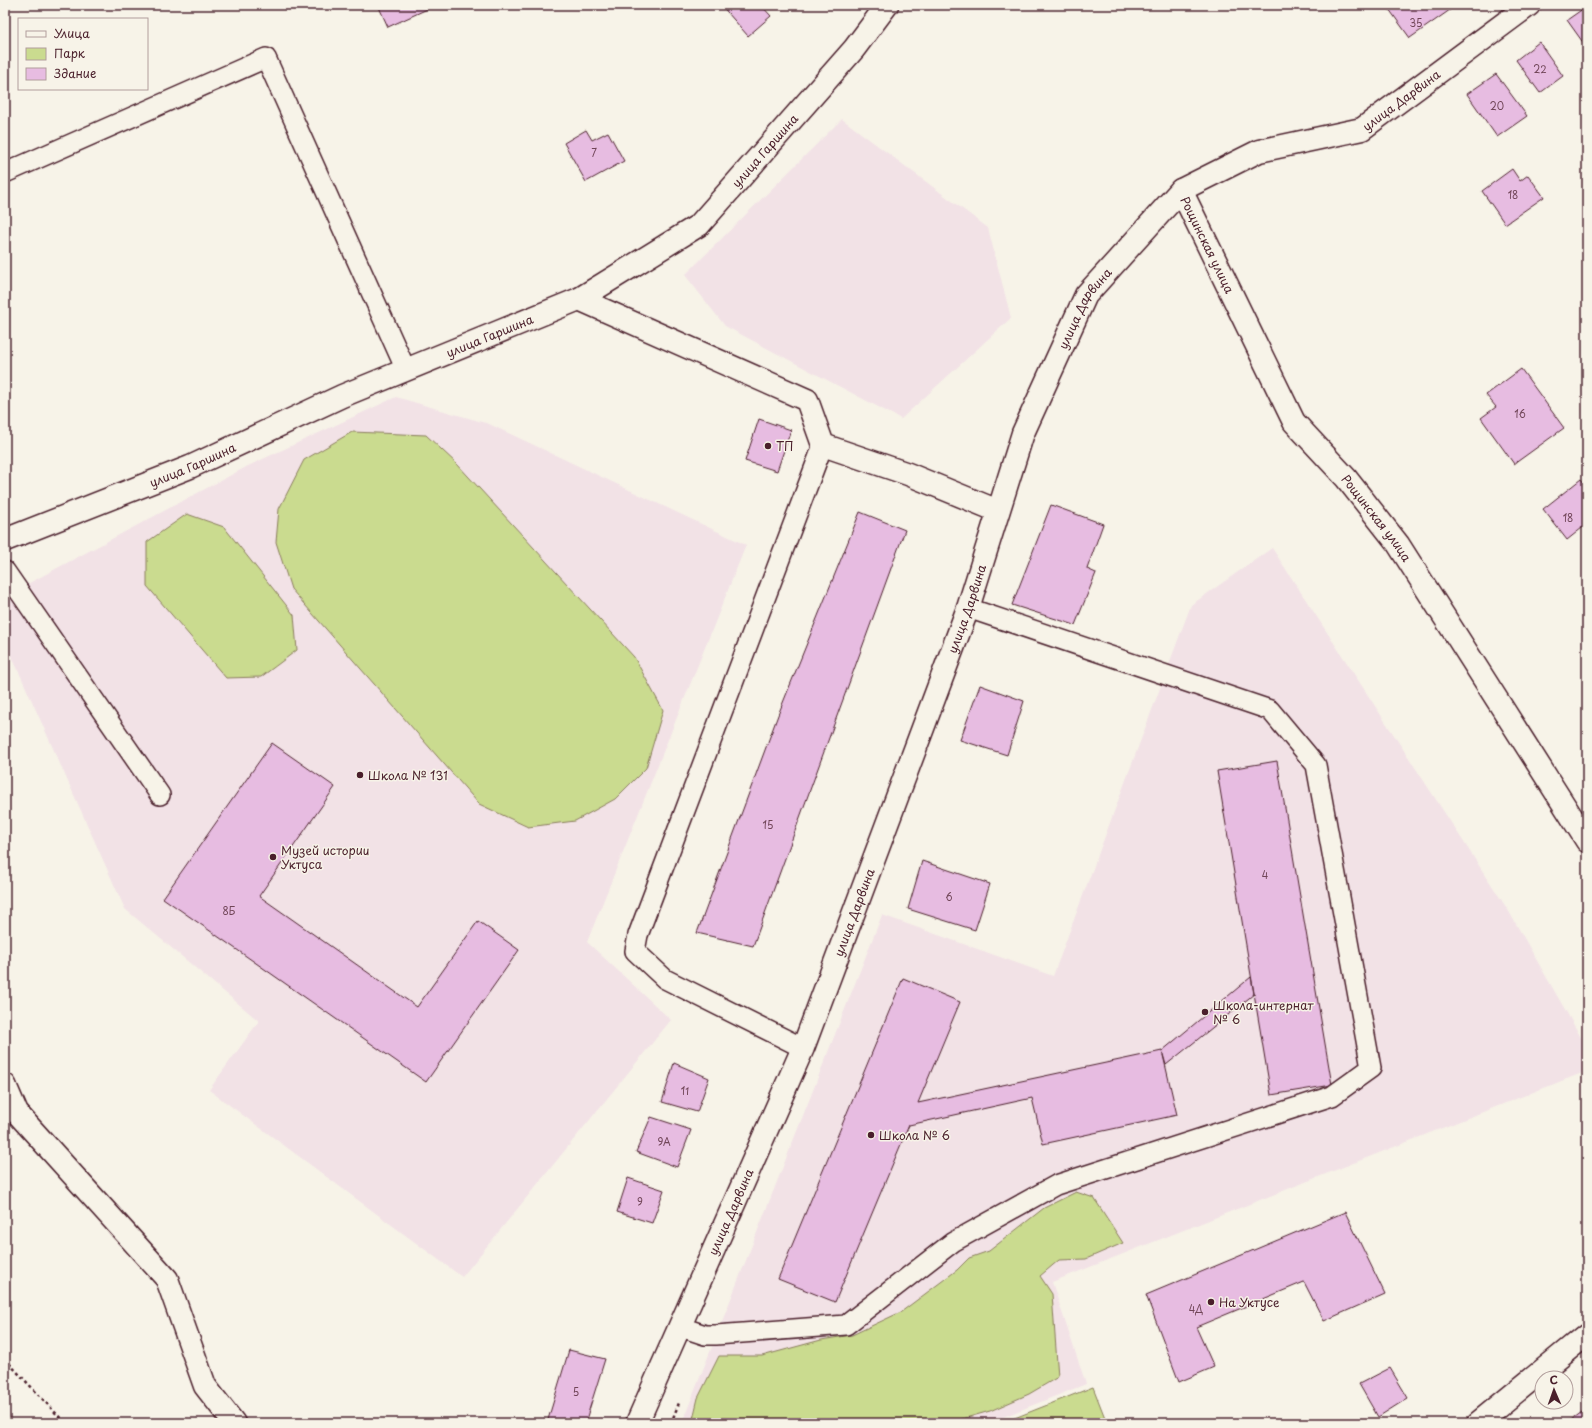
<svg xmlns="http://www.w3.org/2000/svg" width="1592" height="1428" viewBox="0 0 1592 1428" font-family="'Playpen Sans',sans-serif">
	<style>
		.built { fill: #f2e2e6 }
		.green { fill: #cadb8f; stroke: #8a7d5d }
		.building { fill: #e7bce1; stroke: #4a1f2b }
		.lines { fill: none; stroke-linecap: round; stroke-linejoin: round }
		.lane-casing { stroke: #4a1f2b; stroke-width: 22 }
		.street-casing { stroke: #4a1f2b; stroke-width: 25 }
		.secondary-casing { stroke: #4a1f2b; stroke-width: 25 }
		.path { stroke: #4a1f2b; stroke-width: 2.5; stroke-dasharray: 3 3; stroke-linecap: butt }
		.lane { stroke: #f7f3e8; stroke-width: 19 }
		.street { stroke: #f7f3e8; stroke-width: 22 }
		.secondary { stroke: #f7f3e8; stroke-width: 22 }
		.poi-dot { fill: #4a1f2b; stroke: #f7f3e8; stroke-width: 1.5 }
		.labels { text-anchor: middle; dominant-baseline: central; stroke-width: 3; stroke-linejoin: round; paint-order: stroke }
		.number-label { font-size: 10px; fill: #714658 }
		.street-label { font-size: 12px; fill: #4a1f2b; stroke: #f7f3e8 }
		.poi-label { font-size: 12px; fill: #4a1f2b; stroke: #f7f3e8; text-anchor: start }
	</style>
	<rect width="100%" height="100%" fill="#f7f3e8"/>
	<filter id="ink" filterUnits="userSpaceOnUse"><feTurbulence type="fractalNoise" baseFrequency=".025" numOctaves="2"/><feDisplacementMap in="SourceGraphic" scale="8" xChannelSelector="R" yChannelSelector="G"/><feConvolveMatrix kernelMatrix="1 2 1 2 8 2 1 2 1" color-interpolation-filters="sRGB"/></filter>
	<g filter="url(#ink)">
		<path class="built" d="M 842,119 L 988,228 L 1011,318 L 901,419 L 725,326 L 685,275 Z
			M 396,397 L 489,424 L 746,545 L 587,942 L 671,1020 L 462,1277 L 209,1090 L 259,1021 L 125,909 L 5,641 L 5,596 L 248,466 Z
			M 1272,548 L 1508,910 L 1587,1048 L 1587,1071 L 1052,1282 L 1086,1384 L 988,1423 L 682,1423 L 882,915 L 1053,976 L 1191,605 Z"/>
		<path class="green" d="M 352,432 L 426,435 L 457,464 L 634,657 L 663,710 L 646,768 L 615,799 L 575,821 L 528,827 L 479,804 L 291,589 L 276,542 L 279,509 L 304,460 Z
			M 187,514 L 224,527 L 294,615 L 297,650 L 261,677 L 226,678 L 147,586 L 147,542 Z
			M 1076,1192 L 1094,1198 L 1123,1243 L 1086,1259 L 1059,1260 L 1040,1276 L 1052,1294 L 1058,1377 L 1029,1394 L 990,1411 L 948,1423 L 692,1423 L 698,1398 L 719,1356 L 762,1356 L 821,1340 L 852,1335 L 901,1312 L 957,1270 L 969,1258 L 989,1251 L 1044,1208 Z
			M 1093,1387 L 1107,1423 L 1002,1423 Z"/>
		<path class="building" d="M 378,5 L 436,5 L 388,27 Z
			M 721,5 L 761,5 L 771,16 L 748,36 Z
			M 1386,5 L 1457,5 L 1410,38 Z
			M 1587,6 L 1587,48 L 1567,20 Z
			M 1539,42 L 1563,76 L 1540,93 L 1516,60 Z
			M 1496,74 L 1527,116 L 1497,137 L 1467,94 Z
			M 586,130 L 592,140 L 608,132 L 624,161 L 586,182 L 564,143 Z
			M 1512,169 L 1520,181 L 1528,175 L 1544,197 L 1505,224 L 1482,191 Z
			M 1521,369 L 1564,428 L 1514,464 L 1481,418 L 1496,407 L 1486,395 Z
			M 759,419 L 791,430 L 777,471 L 745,461 Z
			M 1581,479 L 1587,487 L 1587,524 L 1567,540 L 1543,509 Z
			M 1051,505 L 1103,524 L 1087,569 L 1096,573 L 1075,625 L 1012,605 Z
			M 860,512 L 905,530 L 753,946 L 697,933 L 778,715 Z
			M 980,685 L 1024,701 L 1007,755 L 960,740 Z
			M 272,743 L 335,787 L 259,896 L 417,1007 L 478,921 L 519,950 L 426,1082 L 163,898 Z
			M 1277,761 L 1332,1085 L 1271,1095 L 1217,771 Z
			M 922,861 L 990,884 L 975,930 L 908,909 Z
			M 1251,977 L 1254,994 L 1166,1065 L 1162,1051 Z
			M 903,978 L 960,1002 L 918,1103 L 1162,1051 L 1177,1115 L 1043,1144 L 1032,1098 L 909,1125 L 835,1302 L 778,1279 Z
			M 674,1063 L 709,1078 L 697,1112 L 662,1102 Z
			M 651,1117 L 691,1130 L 677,1167 L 636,1152 Z
			M 628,1178 L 664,1190 L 652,1223 L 617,1212 Z
			M 1345,1212 L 1385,1294 L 1324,1321 L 1304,1282 L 1196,1327 L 1214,1367 L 1179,1382 L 1146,1295 Z
			M 569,1350 L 605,1359 L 585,1423 L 547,1423 Z
			M 1390,1368 L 1408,1398 L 1378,1417 L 1359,1384 Z
			M 1587,1408 L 1587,1423 L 1567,1423 Z"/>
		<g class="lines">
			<defs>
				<path id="lane" d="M 5,173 L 266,58 L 406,370
					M 5,571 L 160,795
					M 803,1048 L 665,979 L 635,951 L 638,935 L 823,445
					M 681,1327 L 705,1335 L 716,1335 L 846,1325 L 953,1242 L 1056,1185 L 1332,1096 L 1371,1068 L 1316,765 L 1270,710 L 968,608"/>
				<g id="street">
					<path id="s1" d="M 1181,190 L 1294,422 L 1346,478 L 1398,544 L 1587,841"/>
					<path d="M 579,299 L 807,400 L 823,445 L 908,474 L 998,511"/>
					<path id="s2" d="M 5,540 L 190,467 L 342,396 L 579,299 L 699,225 L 854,49 L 887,5"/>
					<path d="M 5,1085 L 17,1113 L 167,1279 L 205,1386 L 234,1423"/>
					<path id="s3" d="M 637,1423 L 803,1048 L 968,608 L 1023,433 L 1086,295 L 1181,190 L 1259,151 L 1362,129 L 1529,5"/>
				</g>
				<path id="secondary" d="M 1478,1423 L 1587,1334"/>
			</defs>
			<use href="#lane" class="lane-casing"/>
			<use href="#street" class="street-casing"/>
			<use href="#secondary" class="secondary-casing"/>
			<path class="path" d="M 5,1359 L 65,1423
				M 671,1423 L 679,1403"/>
			<use href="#lane" class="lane"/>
			<use href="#street" class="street"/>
			<use href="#secondary" class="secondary"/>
		</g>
	</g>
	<g class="poi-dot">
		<circle cx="768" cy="446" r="4"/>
		<circle cx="360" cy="775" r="4"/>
		<circle cx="273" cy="857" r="4"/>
		<circle cx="1205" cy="1012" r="4"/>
		<circle cx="871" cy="1135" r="4"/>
		<circle cx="1211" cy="1302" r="4"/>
	</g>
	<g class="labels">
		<g class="number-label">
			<text x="1416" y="22">35</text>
			<text x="1540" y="68">22</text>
			<text x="1497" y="105">20</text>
			<text x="594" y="152">7</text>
			<text x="1513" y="194">18</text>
			<text x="1520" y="413">16</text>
			<text x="1568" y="517">18</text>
			<text x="768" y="824">15</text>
			<text x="1265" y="874">4</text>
			<text x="949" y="896">6</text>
			<text x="229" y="910">8Б</text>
			<text x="685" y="1090">11</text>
			<text x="664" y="1141">9А</text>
			<text x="640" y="1201">9</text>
			<text x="1196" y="1308">4Д</text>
			<text x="576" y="1391">5</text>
		</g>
		<g class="street-label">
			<text stroke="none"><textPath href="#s3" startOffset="1598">улица Дарвина</textPath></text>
			<text stroke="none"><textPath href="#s2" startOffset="863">улица Гаршина</textPath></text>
			<text stroke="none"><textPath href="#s1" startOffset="61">Рощинская улица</textPath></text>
			<text stroke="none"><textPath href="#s3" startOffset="1203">улица Дарвина</textPath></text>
			<text stroke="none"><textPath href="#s2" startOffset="526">улица Гаршина</textPath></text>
			<text stroke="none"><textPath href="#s2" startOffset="202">улица Гаршина</textPath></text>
			<text stroke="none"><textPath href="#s1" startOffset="385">Рощинская улица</textPath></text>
			<text stroke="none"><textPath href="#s3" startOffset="879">улица Дарвина</textPath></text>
			<text stroke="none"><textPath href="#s3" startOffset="555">улица Дарвина</textPath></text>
			<text stroke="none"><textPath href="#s3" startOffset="231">улица Дарвина</textPath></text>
		</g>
		<g class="poi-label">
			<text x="776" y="446">ТП</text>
			<text x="368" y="775">Школа № 131</text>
			<text x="281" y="850">Музей истории<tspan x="281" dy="14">Уктуса</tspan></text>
			<text x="1213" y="1005">Школа-интернат<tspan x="1213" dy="14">№ 6</tspan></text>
			<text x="879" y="1135">Школа № 6</text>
			<text x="1219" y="1302">На Уктусе</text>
		</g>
	</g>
	<rect width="1592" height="1428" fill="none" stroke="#f7f3e8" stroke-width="20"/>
	<rect x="10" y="10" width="1572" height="1408" fill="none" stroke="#4a1f2b" stroke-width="1.5" filter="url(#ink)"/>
	<rect x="18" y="18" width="130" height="72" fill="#f7f3e8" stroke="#b29e9c"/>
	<rect x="26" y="31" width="20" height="6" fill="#f7f3e8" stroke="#b29e9c"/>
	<text x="54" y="38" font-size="12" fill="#4a1f2b">Улица</text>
	<rect x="26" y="48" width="20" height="12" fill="#cadb8f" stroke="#b29e9c"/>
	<text x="54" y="58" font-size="12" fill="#4a1f2b">Парк</text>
	<rect x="26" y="68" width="20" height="12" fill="#e7bce1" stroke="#b29e9c"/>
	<text x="54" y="78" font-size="12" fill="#4a1f2b">Здание</text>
	<g transform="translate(1554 1390) rotate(358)"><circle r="19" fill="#f7f3e8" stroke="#b29e9c"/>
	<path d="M0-3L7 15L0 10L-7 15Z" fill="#4a1f2b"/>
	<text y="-6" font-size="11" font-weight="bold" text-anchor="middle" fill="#4a1f2b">С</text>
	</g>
</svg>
